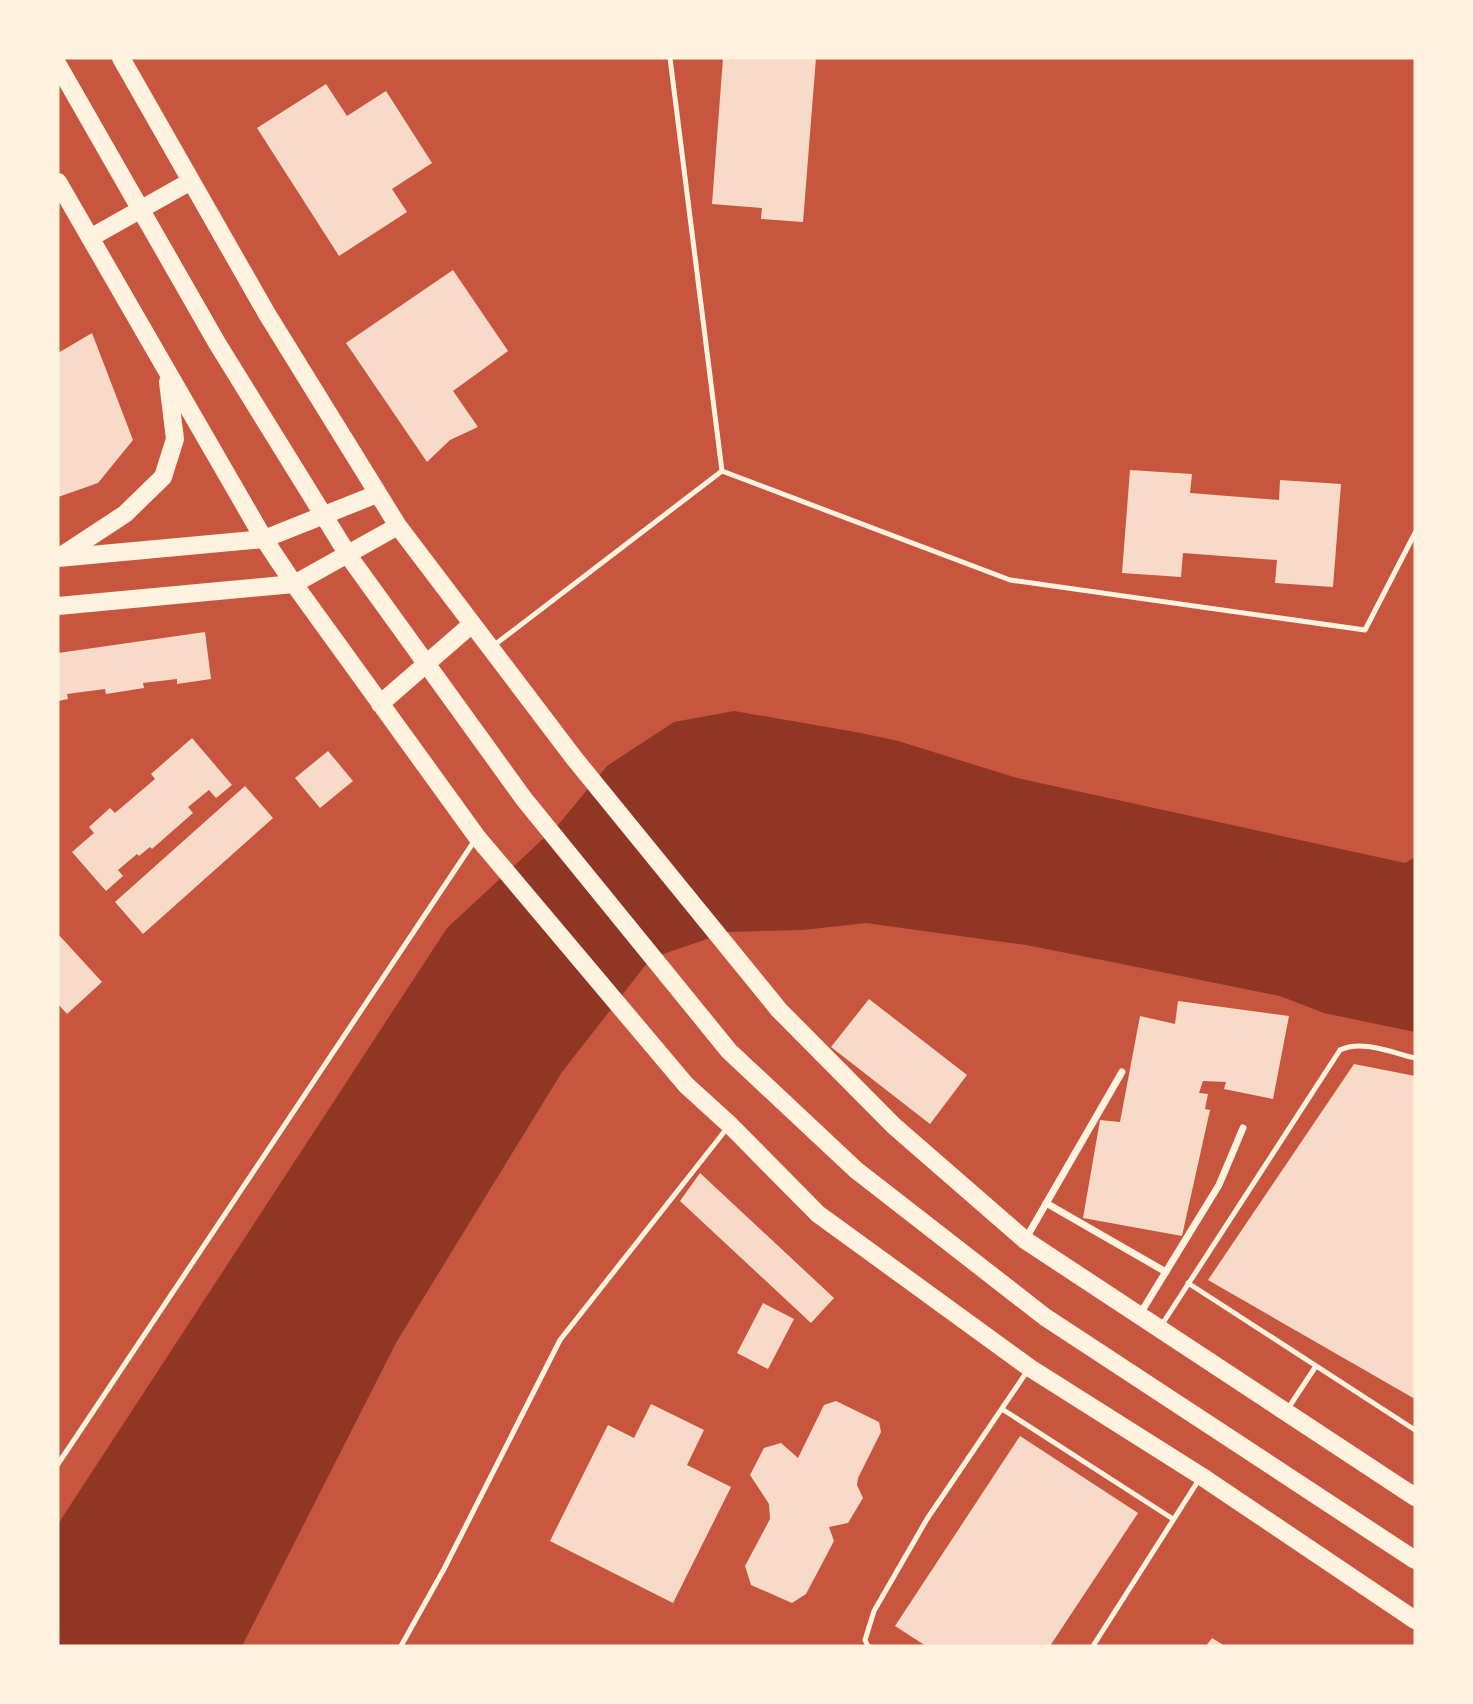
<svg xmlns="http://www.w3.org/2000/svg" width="1473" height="1704" viewBox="0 0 1473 1704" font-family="Quicksand,sans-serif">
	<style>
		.water { fill: #8f3625 }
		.building { fill: #f7dbc8 }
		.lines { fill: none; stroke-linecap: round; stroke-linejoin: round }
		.service { stroke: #fff3e0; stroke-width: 5 }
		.minor { stroke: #fff3e0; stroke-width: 7 }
		.primary { stroke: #fff3e0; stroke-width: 18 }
	</style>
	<rect width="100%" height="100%" fill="#c8553d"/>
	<path class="water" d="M 734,711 L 861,733 L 898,741 L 1017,778 L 1405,863 L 1415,857 L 1415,1032 L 1324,1013 L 1280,996 L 1117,963 L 1026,945 L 866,923 L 803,930 L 728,932 L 651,958 L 562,1072 L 397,1341 L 242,1646 L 58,1646 L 58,1524 L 447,928 L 558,825 L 607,766 L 674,722 Z"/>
	<path class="building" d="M 723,58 L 816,58 L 803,222 L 761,219 L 762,208 L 712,204 Z
		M 326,84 L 347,116 L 386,91 L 432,163 L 392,189 L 407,212 L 339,256 L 257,128 Z
		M 453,270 L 508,351 L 453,391 L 478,427 L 450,440 L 427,462 L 346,343 Z
		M 92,333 L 133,440 L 98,483 L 58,497 L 58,353 Z
		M 1130,470 L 1192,474 L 1190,493 L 1279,500 L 1280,480 L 1341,484 L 1333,587 L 1275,583 L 1277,560 L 1183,553 L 1181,577 L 1122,573 Z
		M 205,632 L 211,679 L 177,684 L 177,679 L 143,683 L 144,688 L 106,694 L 105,689 L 67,694 L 68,699 L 58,701 L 58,653 Z
		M 192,738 L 232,785 L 216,798 L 209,790 L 188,807 L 193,813 L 152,849 L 150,847 L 139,856 L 137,854 L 118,870 L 123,876 L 106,891 L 72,852 L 94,833 L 89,827 L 110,808 L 115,813 L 155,779 L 151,774 Z
		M 328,751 L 353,781 L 320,808 L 295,778 Z
		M 245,786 L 273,818 L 143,934 L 115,902 Z
		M 58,934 L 102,982 L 67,1014 L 58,1004 Z
		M 869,999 L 967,1075 L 930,1124 L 831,1047 Z
		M 1178,1001 L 1289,1016 L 1273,1099 L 1224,1089 L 1226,1082 L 1203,1081 L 1199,1093 L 1208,1094 L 1205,1109 L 1210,1110 L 1182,1236 L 1083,1218 L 1100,1120 L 1120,1122 L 1140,1016 L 1175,1024 Z
		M 1354,1064 L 1415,1076 L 1415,1399 L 1208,1280 Z
		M 700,1173 L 834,1298 L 811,1323 L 680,1201 Z
		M 763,1303 L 794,1319 L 768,1369 L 737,1353 Z
		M 836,1401 L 879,1422 L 881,1432 L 858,1478 L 857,1485 L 863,1498 L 848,1523 L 829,1527 L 834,1541 L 806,1594 L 792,1603 L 751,1585 L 745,1566 L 770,1519 L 769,1504 L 750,1475 L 764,1448 L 781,1443 L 798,1458 L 824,1405 Z
		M 651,1404 L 704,1430 L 687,1465 L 731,1487 L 673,1603 L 550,1541 L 608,1425 L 634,1438 Z
		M 1020,1436 L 1138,1513 L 1050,1646 L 926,1646 L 895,1626 Z
		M 1212,1638 L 1225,1646 L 1206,1646 Z"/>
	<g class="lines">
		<path class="service" d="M 670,58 L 722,471
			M 493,646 L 722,471 L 1010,580 L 1365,630 L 1415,533
			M 1188,1283 L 1415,1430
			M 1161,1326 L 1340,1050 C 1361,1039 1393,1053 1415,1058
			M 1002,1409 L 1173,1519
			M 1287,1410 L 1316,1366
			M 58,1464 L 475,840
			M 401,1646 L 444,1569 L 560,1340 L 728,1127
			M 868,1646 L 865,1640 L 874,1611 L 927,1519 L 1028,1370
			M 1093,1646 L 1200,1478"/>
		<path class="minor" d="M 1046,1203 L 1166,1272
			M 1025,1240 L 1122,1072
			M 1140,1314 L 1219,1185 L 1243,1128"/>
		<path class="primary" d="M 121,58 L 267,314 L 398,526 L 574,758 L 779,1010 L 894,1126 L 1025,1240 L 1415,1497
			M 58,65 L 217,343 L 350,558 L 524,799 L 729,1051 L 856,1170 L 1045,1317 L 1415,1560
			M 58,182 L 264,539 L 294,584 L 477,837 L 686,1085 L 730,1125 L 818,1214 L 1030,1368 L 1201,1476 L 1415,1620
			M 90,238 L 191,181
			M 61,556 L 125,514 L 163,477 L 175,439 L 168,382
			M 58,558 L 264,539 L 377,494
			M 58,606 L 294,584 L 398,526
			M 380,704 L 472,624"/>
	</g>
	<rect width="1473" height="1704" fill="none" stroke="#fff3e0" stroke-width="119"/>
</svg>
